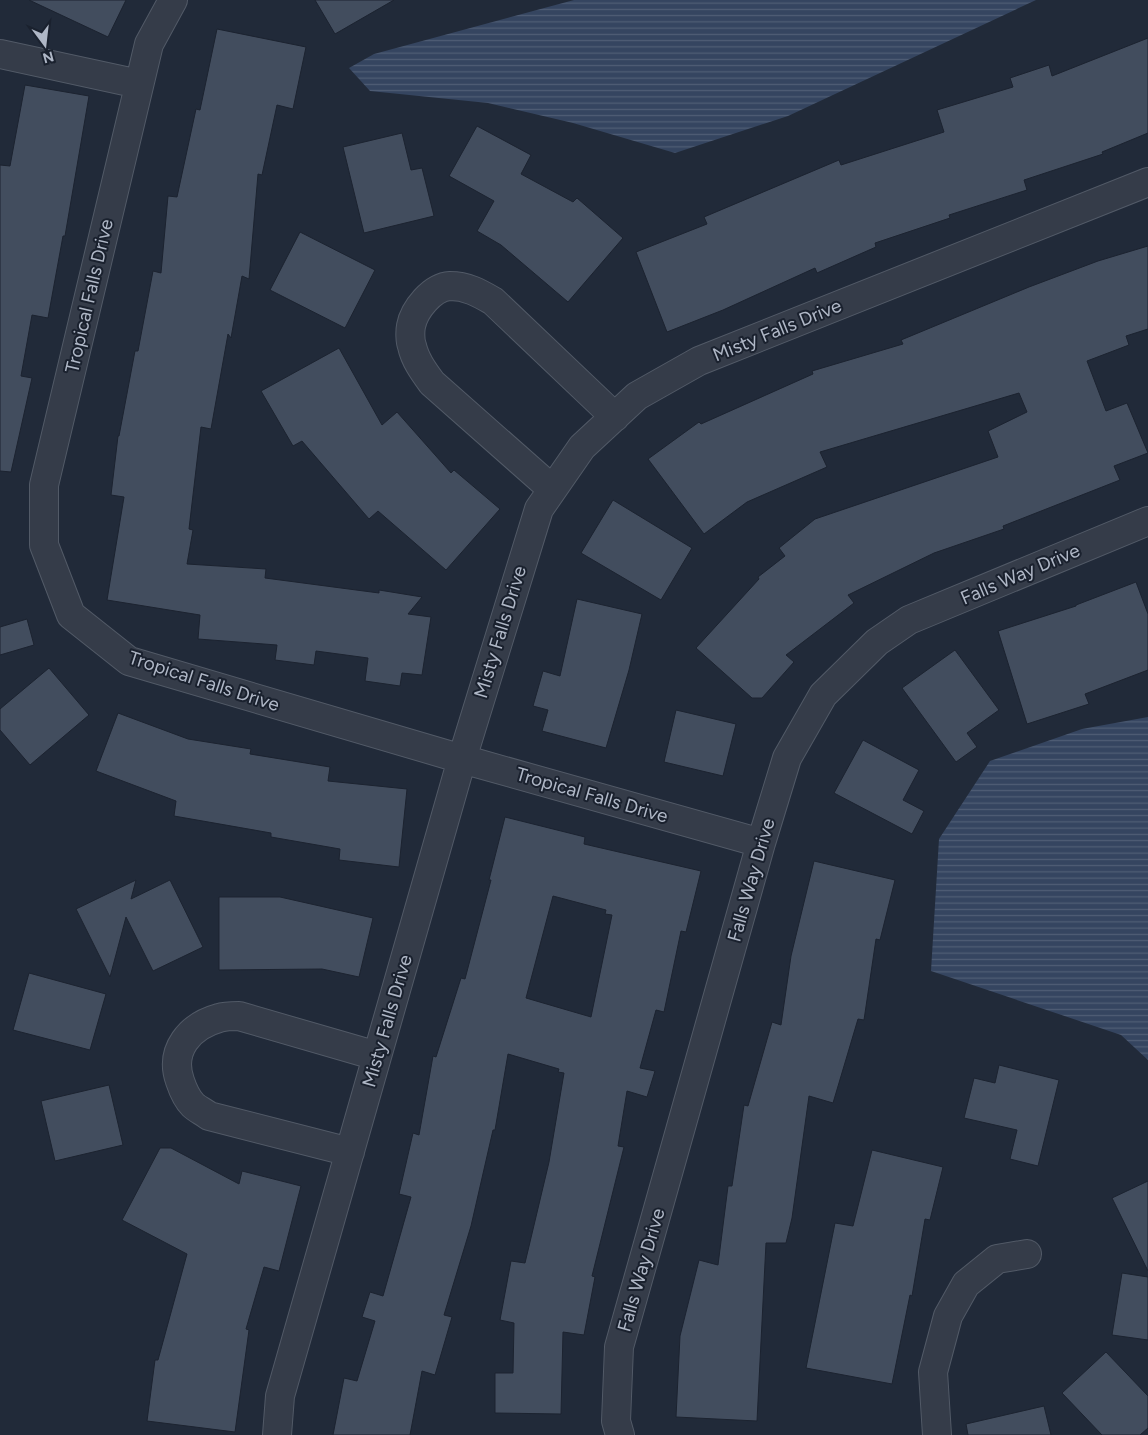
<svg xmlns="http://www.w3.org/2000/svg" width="1148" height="1435" viewBox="0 0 1148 1435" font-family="Figtree,sans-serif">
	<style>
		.water { fill: url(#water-rules) }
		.building { fill: #424d5e; stroke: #1c2330; fill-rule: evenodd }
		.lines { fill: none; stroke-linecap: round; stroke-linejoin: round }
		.minor-casing { stroke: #525a67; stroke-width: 30 }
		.minor { stroke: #353c49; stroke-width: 28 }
		.labels { text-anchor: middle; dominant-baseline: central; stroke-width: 4; stroke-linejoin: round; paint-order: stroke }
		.street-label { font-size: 19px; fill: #afb7c6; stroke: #1a212e }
	</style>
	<defs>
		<pattern id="water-rules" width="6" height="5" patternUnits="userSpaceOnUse" patternTransform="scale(1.25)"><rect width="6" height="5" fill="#354560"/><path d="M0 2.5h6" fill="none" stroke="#505e75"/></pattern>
	</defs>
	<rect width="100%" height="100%" fill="#212a39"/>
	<path class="water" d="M 574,0 L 1036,0 L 788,116 L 675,153 L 573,123 L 488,103 L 370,91 L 349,68 L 374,54 Z
		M 1148,717 L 1148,1060 L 1121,1035 L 931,971 L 939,839 L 990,761 L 1082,729 Z"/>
	<path class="building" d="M 29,0 L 126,0 L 108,37 Z
		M 315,0 L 394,0 L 335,34 Z
		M 217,29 L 306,47 L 293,109 L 277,105 L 262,175 L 258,174 L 249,279 L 242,276 L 231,338 L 228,334 L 211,429 L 201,427 L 189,529 L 193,530 L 187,564 L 266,569 L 265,578 L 379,593 L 379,590 L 422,597 L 408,614 L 431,617 L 422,675 L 402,673 L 400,686 L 365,681 L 368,658 L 316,651 L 314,665 L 275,660 L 277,645 L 198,639 L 200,615 L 107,600 L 124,497 L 111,495 L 118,436 L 119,436 L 135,351 L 138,351 L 153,271 L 161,273 L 168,196 L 177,197 L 196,109 L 200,110 Z
		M 1148,38 L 1148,133 L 1102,152 L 1103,154 L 1024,180 L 1027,190 L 949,215 L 950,218 L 875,243 L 876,247 L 817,273 L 815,268 L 723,310 L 667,332 L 636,252 L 707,224 L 704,217 L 839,160 L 841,165 L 944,132 L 937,110 L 1013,87 L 1010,78 L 1049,65 L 1052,76 Z
		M 25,85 L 89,96 L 65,236 L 63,236 L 48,318 L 32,315 L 21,376 L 32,378 L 11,472 L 0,471 L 0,165 L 10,166 Z
		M 477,126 L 531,155 L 521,174 L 573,202 L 577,198 L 623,238 L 568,302 L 501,245 L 477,231 L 494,201 L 449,176 Z
		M 402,133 L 411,170 L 422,168 L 434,216 L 364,233 L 343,147 Z
		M 300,232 L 375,270 L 345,328 L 270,290 Z
		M 1148,246 L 1148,329 L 1126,336 L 1129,345 L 1087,361 L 1106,411 L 1127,403 L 1148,453 L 1114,466 L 1120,480 L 1003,526 L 1004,529 L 934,553 L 848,595 L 854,603 L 786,655 L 794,662 L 762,698 L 752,698 L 696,648 L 759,579 L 758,577 L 785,556 L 779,548 L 815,519 L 998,457 L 988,431 L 1027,412 L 1019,393 L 820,452 L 827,467 L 747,502 L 704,534 L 648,459 L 699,422 L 701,424 L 813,374 L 812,371 L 903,344 L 901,340 L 1029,287 L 1098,261 Z
		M 339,348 L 382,425 L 397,412 L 451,473 L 454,470 L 500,509 L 446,570 L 378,511 L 369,519 L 302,441 L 293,446 L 261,391 Z
		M 613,500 L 692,548 L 661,600 L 581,553 Z
		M 1136,582 L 1148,614 L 1148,670 L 1085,694 L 1089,704 L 1027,724 L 998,631 L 1076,606 L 1076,605 Z
		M 577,599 L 642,614 L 629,670 L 606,748 L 542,731 L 548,710 L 533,706 L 543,671 L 560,676 Z
		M 27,619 L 34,645 L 0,655 L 0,627 Z
		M 955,650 L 999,710 L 967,733 L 977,747 L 956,762 L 902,688 Z
		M 49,668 L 89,715 L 30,765 L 0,730 L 0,709 Z
		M 676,710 L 736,724 L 723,776 L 664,762 Z
		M 118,713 L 188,739 L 251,749 L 250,754 L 330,767 L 328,781 L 407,789 L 399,867 L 339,860 L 340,849 L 271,837 L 271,833 L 174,816 L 176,801 L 96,771 Z
		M 863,740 L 919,770 L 903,800 L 924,811 L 912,834 L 834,793 Z
		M 505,817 L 585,837 L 584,844 L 701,871 L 686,932 L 681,931 L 664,1012 L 656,1010 L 640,1068 L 655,1071 L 647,1097 L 627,1091 L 618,1146 L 624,1147 L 592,1276 L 595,1277 L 584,1335 L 563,1332 L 561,1414 L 495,1413 L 495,1373 L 513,1373 L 514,1323 L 500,1320 L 511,1261 L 525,1263 L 549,1162 L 564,1073 L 558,1072 L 559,1069 L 508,1054 L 495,1130 L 493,1130 L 471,1226 L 444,1315 L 452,1317 L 435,1375 L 422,1371 L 410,1435 L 333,1435 L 344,1378 L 357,1381 L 375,1321 L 362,1317 L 370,1292 L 383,1296 L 411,1197 L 399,1194 L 413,1133 L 419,1135 L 433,1056 L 436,1057 L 461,978 L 465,979 L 491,880 L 489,880 ZM 553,896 L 606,910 L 605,914 L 612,915 L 591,1017 L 526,998 Z
		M 814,861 L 895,880 L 880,940 L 876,939 L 864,1020 L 858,1019 L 833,1103 L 809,1096 L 792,1218 L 786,1243 L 766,1243 L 757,1421 L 676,1417 L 680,1336 L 699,1260 L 718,1265 L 728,1186 L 732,1186 L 744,1105 L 748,1106 L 772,1022 L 781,1025 L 791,956 Z
		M 136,880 L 131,899 L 170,880 L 203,947 L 153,971 L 126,917 L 110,977 L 76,909 Z
		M 219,897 L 280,897 L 373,918 L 359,977 L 322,969 L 219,970 Z
		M 29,973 L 106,994 L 90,1050 L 13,1030 Z
		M 999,1065 L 1059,1080 L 1038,1166 L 1010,1159 L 1017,1130 L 964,1118 L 974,1078 L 995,1083 Z
		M 109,1085 L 123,1145 L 55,1161 L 41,1101 Z
		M 160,1148 L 171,1148 L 239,1184 L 242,1171 L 301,1186 L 279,1271 L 264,1267 L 246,1329 L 249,1330 L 235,1432 L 147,1421 L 155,1360 L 158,1360 L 187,1254 L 122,1220 Z
		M 872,1150 L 943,1167 L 930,1220 L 925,1219 L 912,1296 L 910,1295 L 892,1384 L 806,1368 L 835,1223 L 853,1226 Z
		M 1148,1181 L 1148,1271 L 1112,1198 Z
		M 1122,1273 L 1148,1277 L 1148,1340 L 1112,1335 Z
		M 1106,1352 L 1148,1396 L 1148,1428 L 1140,1435 L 1102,1435 L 1062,1393 Z
		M 1044,1406 L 1051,1435 L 968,1435 L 966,1424 Z"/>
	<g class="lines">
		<defs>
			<path id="minor" d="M 173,0 L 149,44 L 44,485 L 44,545 L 71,615 L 129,661 L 462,759 L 761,843
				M 0,54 L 139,84
				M 552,489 L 432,383 C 424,372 415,360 412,346 C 410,341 410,331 411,326 C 414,310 432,287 450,286 C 467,286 479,293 493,301 L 615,417
				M 350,1152 L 209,1116 C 204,1112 197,1109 193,1105 C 186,1098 183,1090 180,1081 C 169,1050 190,1026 219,1018 C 225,1016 232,1016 239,1016 L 377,1056
				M 277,1435 L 280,1396 L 462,759 L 539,509 L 582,447 L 637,396 L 699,361 L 1148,182
				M 620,1435 L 616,1421 L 619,1347 L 761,843 L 787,758 L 823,695 L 877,642 L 909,620 L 1148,521
				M 937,1435 L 933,1372 L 948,1316 L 966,1284 L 997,1259 L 1027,1254"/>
		</defs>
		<use href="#minor" class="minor-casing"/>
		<use href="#minor" class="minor"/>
	</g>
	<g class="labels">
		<g class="street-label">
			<text transform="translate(89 296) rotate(-77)">Tropical Falls Drive</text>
			<text transform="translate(777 330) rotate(-22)">Misty Falls Drive</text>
			<text transform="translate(1020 574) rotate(-23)">Falls Way Drive</text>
			<text transform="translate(500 632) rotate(-73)">Misty Falls Drive</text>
			<text transform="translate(204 681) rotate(18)">Tropical Falls Drive</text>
			<text transform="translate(592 795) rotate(16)">Tropical Falls Drive</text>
			<text transform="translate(751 880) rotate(-74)">Falls Way Drive</text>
			<text transform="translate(387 1021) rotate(-74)">Misty Falls Drive</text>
			<text transform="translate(641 1270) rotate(-74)">Falls Way Drive</text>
		</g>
	</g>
	<g transform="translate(45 45) rotate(165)" stroke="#1a212e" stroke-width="4" paint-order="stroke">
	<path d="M0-4L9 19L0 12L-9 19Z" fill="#afb7c6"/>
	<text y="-8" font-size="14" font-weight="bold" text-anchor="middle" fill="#afb7c6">N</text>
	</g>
</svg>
